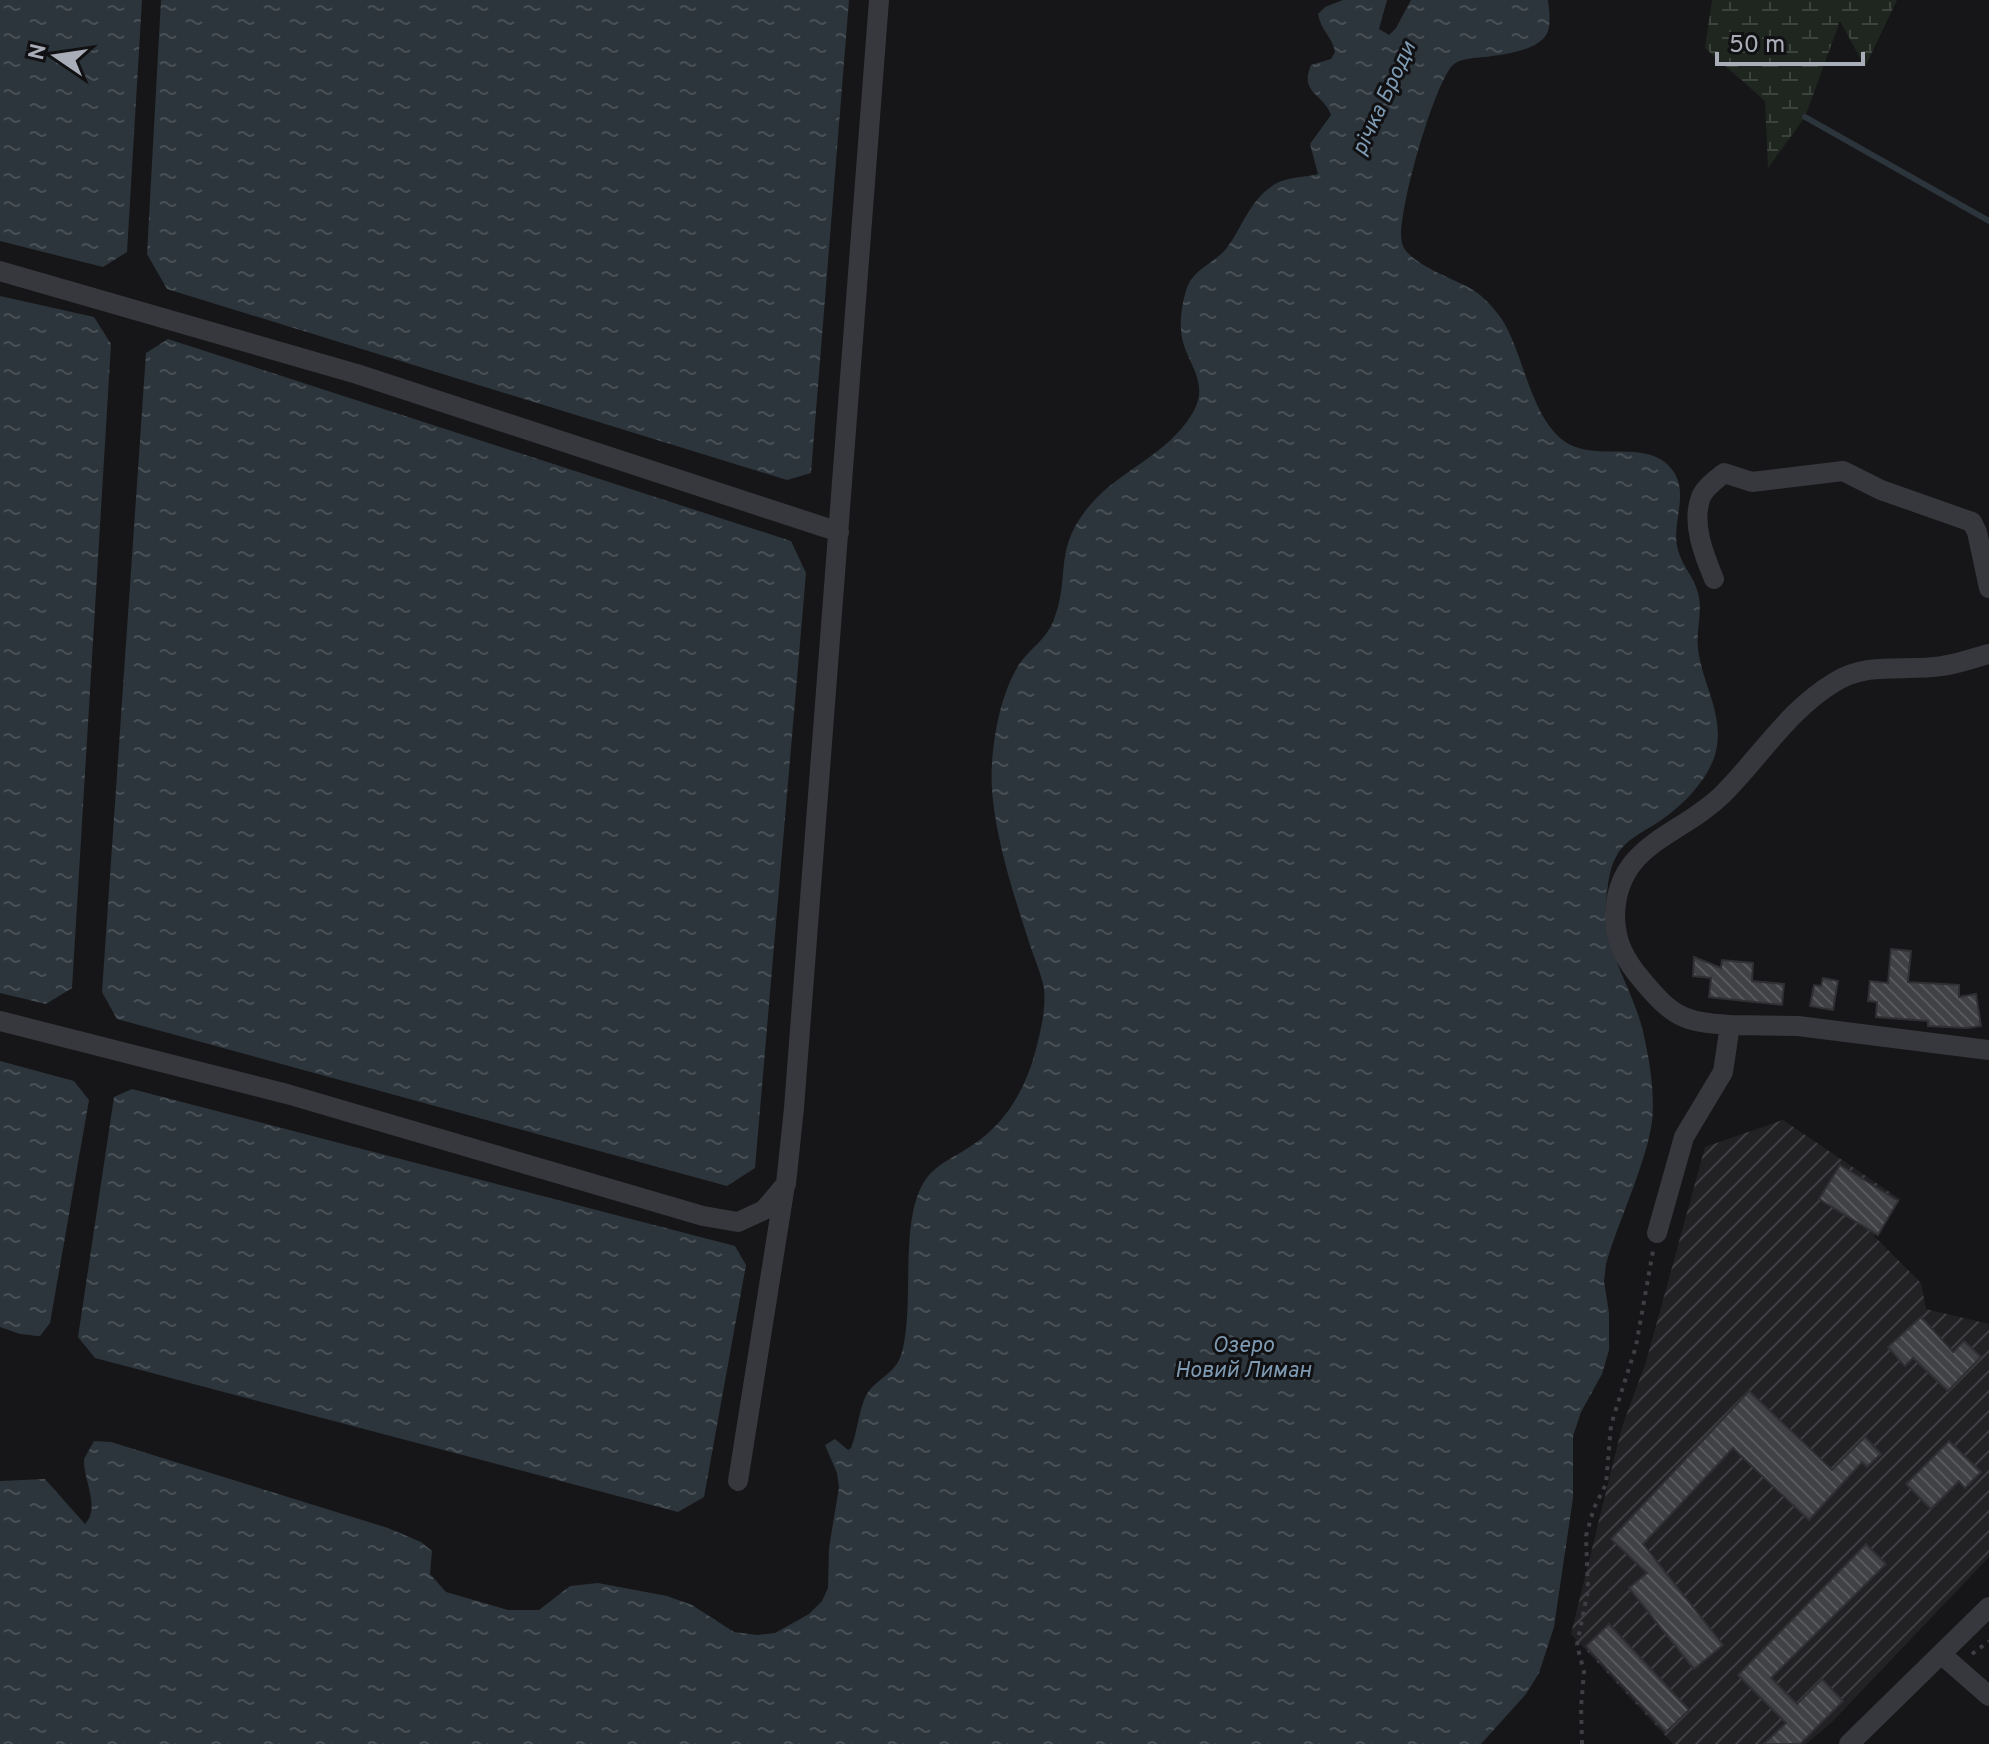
<svg xmlns="http://www.w3.org/2000/svg" width="1989" height="1744" viewBox="0 0 1989 1744" font-family="Overpass,sans-serif">
	<style>
		.industrial { fill: url(#industrial-furrows) }
		.wetland { fill: url(#wetland-marsh) }
		.water { fill: url(#water-ripples) }
		.lines { fill: none; stroke-linecap: round; stroke-linejoin: round }
		.stream { stroke: #2c353c; stroke-width: 6 }
		.building { fill: url(#building-back-hatch); stroke: #303034; stroke-width: 2 }
		.path { stroke: #3d3f44; stroke-width: 4; stroke-dasharray: 4 6; stroke-linecap: butt }
		.minor { stroke: #37383d; stroke-width: 20 }
		.labels { text-anchor: middle; dominant-baseline: central; stroke-width: 6; stroke-linejoin: round; paint-order: stroke }
		.water-label { font-size: 22px; font-style: italic; fill: #7f9bb3; stroke: #111113 }
	</style>
	<defs>
		<pattern id="industrial-furrows" width="10" height="10" patternUnits="userSpaceOnUse" patternTransform="scale(2)"><rect width="10" height="10" fill="#222225"/><path d="M-1 1l2-2M0 10L10 0M9 11l2-2" fill="none" stroke="#3f3f43"/></pattern>
		<pattern id="wetland-marsh" width="20" height="14" patternUnits="userSpaceOnUse" patternTransform="scale(2)"><rect width="20" height="14" fill="#1e261f"/><path d="M1 5h8M5 5V1M11 12h8M15 12V8" fill="none" stroke="#3c433d"/></pattern>
		<pattern id="water-ripples" width="26" height="14" patternUnits="userSpaceOnUse" patternTransform="scale(2)"><rect width="26" height="14" fill="#2c353c"/><path d="M2 4q2-2 4 0t4 0M15 11q2-2 4 0t4 0" fill="none" stroke="#485056"/></pattern>
		<pattern id="building-back-hatch" width="6" height="6" patternUnits="userSpaceOnUse" patternTransform="scale(2)"><rect width="6" height="6" fill="#404145"/><path d="M-1 5l2 2M0 0l6 6M5-1l2 2" fill="none" stroke="#595a5e"/></pattern>
	</defs>
	<rect width="100%" height="100%" fill="#161618"/>
	<path class="industrial" d="M 1783,1120 L 1900,1199 L 1874,1236 L 1921,1283 L 1926,1309 L 1989,1324 L 1989,1557 L 1831,1723 L 1806,1744 L 1673,1744 L 1571,1634 L 1622,1427 L 1646,1362 L 1705,1147 Z"/>
	<path class="wetland" d="M 1712,0 L 1897,0 L 1865,67 L 1840,21 L 1805,117 L 1768,168 L 1765,101 L 1705,48 Z"/>
	<path class="water" d="M 0,0 L 142,0 L 127,252 L 103,267 L 0,241 Z
		M 161,0 L 849,0 L 811,473 L 787,480 L 167,289 L 147,254 Z
		M 1343,0 L 1387,0 L 1379,29 L 1389,35 L 1396,28 L 1411,0 L 1548,0 C 1549,9 1551,22 1548,31 C 1541,51 1502,55 1485,57 C 1475,58 1462,58 1454,64 C 1435,79 1395,219 1402,243 C 1407,264 1456,279 1473,290 C 1484,297 1493,307 1501,318 C 1525,353 1531,428 1573,446 C 1602,459 1647,441 1670,467 C 1692,492 1670,522 1678,550 C 1682,566 1694,577 1698,593 C 1703,611 1696,629 1698,648 C 1702,685 1726,716 1715,755 C 1707,781 1682,806 1660,821 C 1645,831 1626,839 1617,855 C 1609,868 1608,885 1606,901 C 1602,951 1634,988 1644,1036 C 1650,1063 1655,1094 1652,1122 C 1645,1167 1619,1219 1606,1264 L 1604,1281 L 1609,1313 L 1609,1350 L 1602,1374 L 1581,1412 L 1573,1436 L 1573,1498 L 1554,1627 L 1539,1673 L 1526,1694 L 1481,1744 L 0,1744 L 0,1481 L 45,1479 L 85,1524 C 101,1507 83,1480 84,1459 L 94,1441 L 111,1442 L 388,1528 L 421,1542 L 432,1551 L 430,1574 L 446,1592 L 508,1610 L 539,1610 L 570,1586 L 598,1583 L 667,1596 L 692,1605 L 734,1632 L 757,1635 L 775,1633 L 809,1614 L 822,1601 L 828,1588 L 829,1548 L 839,1487 L 837,1473 L 825,1445 L 835,1439 L 848,1450 L 851,1448 C 858,1432 859,1404 869,1391 C 880,1377 897,1372 902,1352 C 915,1304 899,1222 924,1182 C 934,1165 955,1157 971,1146 C 1006,1124 1026,1088 1036,1049 C 1041,1029 1046,1009 1044,989 C 1041,972 1033,956 1028,939 C 1012,889 988,816 992,764 C 994,732 1002,690 1020,663 C 1030,649 1046,639 1053,622 C 1072,577 1051,549 1092,503 C 1122,469 1167,455 1192,414 C 1213,380 1182,361 1181,329 C 1180,316 1183,298 1188,285 C 1196,268 1214,263 1226,249 C 1243,227 1249,200 1275,184 C 1289,176 1304,178 1318,174 L 1310,144 L 1331,115 C 1323,93 1299,93 1311,65 L 1331,59 L 1335,52 C 1333,38 1320,29 1318,14 L 1325,7 Z
		M 0,296 L 94,317 L 111,344 L 72,988 L 46,1004 L 0,993 Z
		M 168,339 L 791,541 L 806,573 L 755,1168 L 727,1186 L 117,1019 L 102,992 L 146,353 Z
		M 0,1061 L 74,1081 L 89,1100 L 50,1323 L 40,1336 L 20,1334 L 0,1327 Z
		M 132,1089 L 735,1246 L 746,1265 L 704,1497 L 678,1512 L 95,1358 L 78,1337 L 114,1097 Z"/>
	<g class="lines">
		<path class="stream" d="M 1805,117 L 1989,221"/>
	</g>
	<path class="building" d="M 1891,949 L 1911,951 L 1908,982 L 1959,985 L 1959,997 L 1976,994 L 1981,1026 L 1967,1028 L 1928,1026 L 1928,1021 L 1876,1017 L 1877,1002 L 1868,1001 L 1870,981 L 1888,983 Z
		M 1694,957 L 1721,968 L 1722,960 L 1753,963 L 1752,981 L 1784,984 L 1782,1005 L 1709,997 L 1711,978 L 1693,976 Z
		M 1823,978 L 1838,981 L 1833,1010 L 1810,1006 L 1814,985 L 1821,986 Z
		M 1840,1165 L 1898,1201 L 1878,1235 L 1819,1199 Z
		M 1921,1317 L 1953,1352 L 1964,1341 L 1981,1357 L 1948,1391 L 1913,1358 L 1905,1366 L 1888,1347 Z
		M 1749,1391 L 1832,1470 L 1865,1437 L 1881,1454 L 1867,1467 L 1862,1462 L 1809,1520 L 1733,1448 L 1643,1544 L 1723,1645 L 1694,1669 L 1629,1588 L 1647,1573 L 1611,1539 Z
		M 1949,1441 L 1981,1472 L 1965,1488 L 1959,1481 L 1931,1509 L 1906,1484 Z
		M 1866,1544 L 1886,1564 L 1771,1678 L 1797,1704 L 1822,1679 L 1843,1701 L 1800,1744 L 1764,1744 L 1786,1723 L 1738,1675 Z
		M 1609,1624 L 1689,1710 L 1666,1732 L 1586,1646 Z"/>
	<g class="lines">
		<path class="path" d="M 1972,1654 L 1989,1641
			M 1582,1744 L 1581,1707 L 1584,1672 L 1577,1645 L 1588,1590 L 1586,1536 L 1594,1508 L 1606,1484 L 1611,1425 L 1636,1346 L 1653,1251"/>
		<path class="minor" d="M 0,271 L 357,374 L 839,532
			M 1714,579 C 1704,555 1691,523 1701,497 C 1705,487 1716,480 1724,473 L 1752,482 L 1843,471 L 1881,490 L 1972,522 L 1977,532 L 1989,588
			M 0,1021 L 287,1094 L 703,1216 L 738,1222 L 764,1210 L 786,1184 L 794,1108 L 879,0
			M 1730,1025 L 1798,1026 L 1989,1050
			M 1657,1233 L 1684,1137 L 1723,1072 L 1730,1025 C 1683,1022 1673,1017 1642,980 C 1625,960 1615,942 1615,915 C 1617,843 1681,836 1723,794 C 1761,756 1788,710 1835,682 C 1869,661 1905,672 1942,666 C 1958,664 1973,658 1989,654
			M 738,1481 L 785,1185
			M 1941,1654 L 1989,1696
			M 1849,1744 L 1989,1607"/>
	</g>
	<g class="labels">
		<g class="water-label">
			<text transform="translate(1385 99) rotate(-65)">річка Броди</text>
			<text x="1243" y="1346">Озеро<tspan x="1243" dy="25">Новий Лиман</tspan></text>
		</g>
	</g>
	<g transform="translate(56 56) rotate(283)" stroke="#111113" stroke-width="6" paint-order="stroke">
	<path d="M0-6L14 30L0 20L-14 30Z" fill="#a8adb8"/>
	<text y="-12" font-size="22" font-weight="bold" text-anchor="middle" fill="#a8adb8">N</text>
	</g>
	<path d="M1717 52v12h146v-12" fill="none" stroke="#a8adb8" stroke-width="4"/>
	<text x="1729" y="52" font-size="24" fill="#a8adb8" stroke="#111113" stroke-width="6" paint-order="stroke">50 m</text>
</svg>
